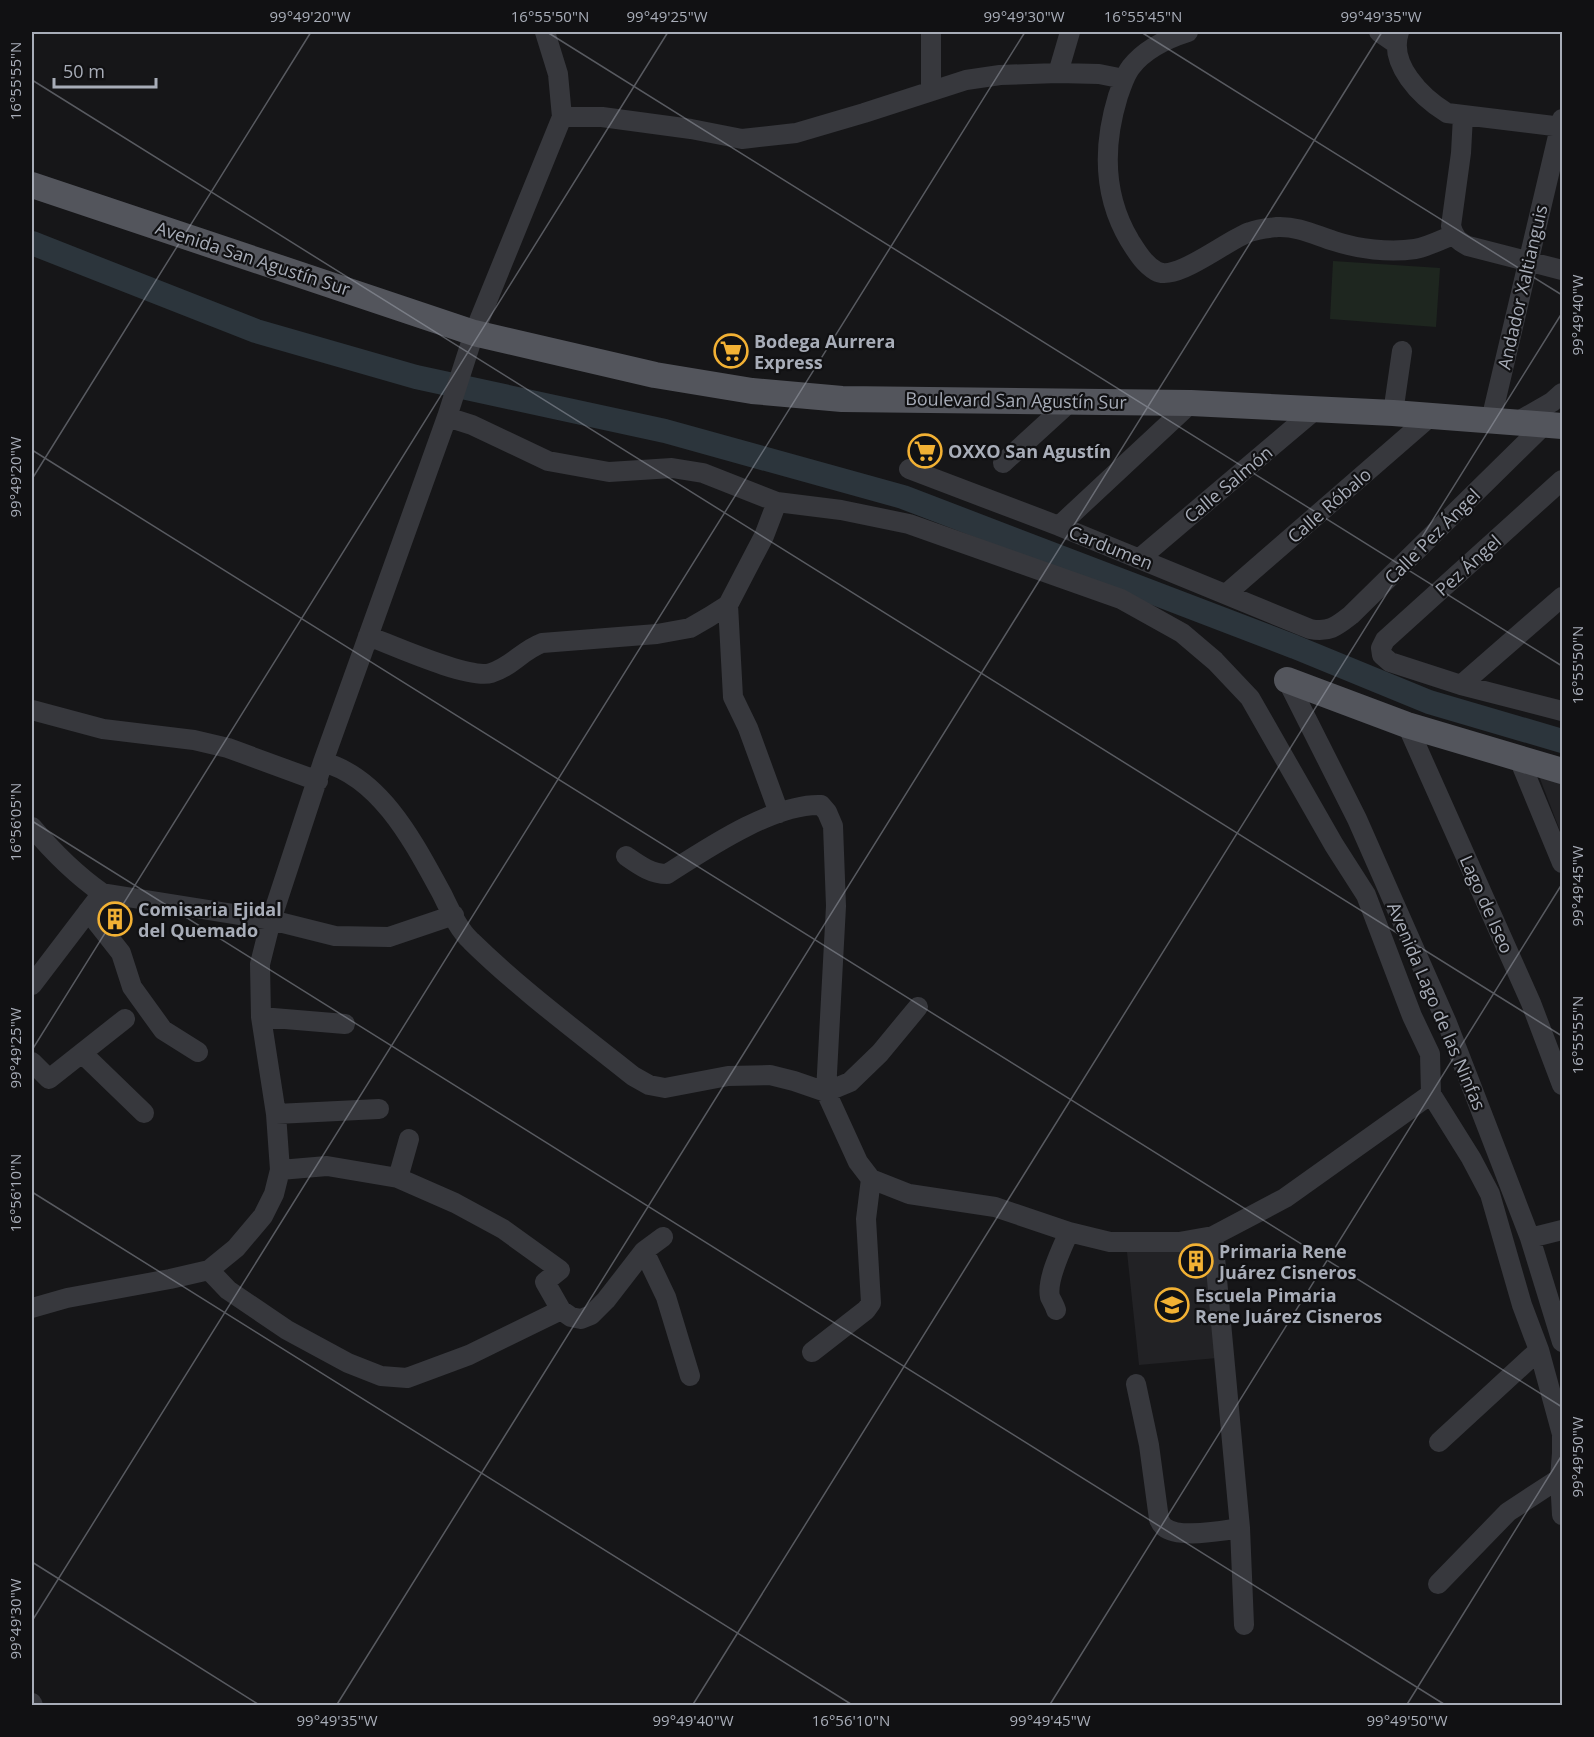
<svg xmlns="http://www.w3.org/2000/svg" width="1594" height="1737" viewBox="0 0 1594 1737" font-family="'Open Sans',sans-serif">
	<style>
		.built { fill: #222225 }
		.green { fill: #1e261f }
		.lines { fill: none; stroke-linecap: round; stroke-linejoin: round }
		.river { stroke: #2c353c; stroke-width: 24 }
		.minor { stroke: #37383d; stroke-width: 20 }
		.major { stroke: #53555c; stroke-width: 26 }
		.ticks { fill: none; stroke: #a8adb8; stroke-width: 1.5; stroke-opacity: 0.45 }
		.labels { text-anchor: middle; dominant-baseline: central; stroke-width: 4.5; stroke-linejoin: round; paint-order: stroke }
		.street-label { font-size: 18px; fill: #a8adb8; stroke: #111113 }
		.poi-label { font-size: 18px; font-weight: bold; fill: #a8adb8; stroke: #111113; text-anchor: start }
		.neatline { fill: none; stroke: #a8adb8; stroke-width: 2 }
		.ticks-label { font-size: 15px; text-anchor: middle; fill: #a8adb8 }
	</style>
	<rect width="100%" height="100%" fill="#161618"/>
	<path class="built" d="M 1539,776 L 1562,781 L 1562,836 Z
		M 1206,1245 L 1217,1358 L 1139,1365 L 1127,1252 Z"/>
	<path class="green" d="M 1333,261 L 1440,268 L 1436,327 L 1330,319 Z"/>
	<g class="lines">
		<path class="river" d="M 32,243 L 256,331 L 416,377 L 665,431 L 903,497 L 1295,647 L 1429,702 L 1562,741"/>
		<path class="minor" d="M 1188,32 C 1166,39 1145,49 1131,67 C 1124,76 1122,86 1118,96 C 1103,145 1103,196 1130,241 C 1137,252 1144,264 1156,271 C 1176,283 1228,239 1250,232 C 1258,229 1269,228 1277,227 C 1298,226 1315,235 1334,241 C 1358,249 1389,253 1415,249 C 1427,247 1441,240 1453,235
			M 1379,32 L 1395,43
			M 1399,32 C 1388,64 1421,97 1447,113 L 1562,127
			M 1058,73 L 1070,32
			M 931,90 L 931,32
			M 1463,116 L 1461,153 L 1451,226 C 1454,237 1458,241 1468,246 L 1562,270
			M 562,117 L 602,117 L 691,129 L 742,139 L 796,133 L 864,113 L 966,80 L 1000,75 L 1058,73 L 1099,74 L 1124,79
			M 1393,413 L 1402,351
			M 447,417 L 472,425 L 548,461 L 609,472 L 672,468 L 703,473 L 777,502 L 841,510 L 909,524 L 1121,599 L 1182,633 L 1215,661 L 1250,698 L 1334,845 L 1366,895 L 1412,1016 L 1430,1054 L 1431,1094 L 1471,1158 L 1490,1194 L 1522,1305 L 1539,1350 L 1562,1434 L 1562,1453 L 1560,1478 L 1562,1515
			M 1491,420 L 1562,119
			M 1517,422 L 1552,402 L 1562,393
			M 1003,463 L 1072,400
			M 909,469 L 1059,526 L 1310,629 C 1329,633 1337,626 1351,615 L 1546,423
			M 1562,480 L 1385,640 L 1381,648 L 1382,655 L 1390,662 L 1461,685 L 1562,711
			M 1059,526 L 1191,403
			M 1139,559 L 1316,409
			M 1226,594 L 1432,415
			M 728,605 L 733,697 L 748,728 L 779,813
			M 368,636 C 392,645 469,680 491,673 C 513,666 521,651 542,643 L 657,634 L 690,628 L 709,617 L 728,605 L 764,536 L 777,502
			M 1287,680 L 1357,819 L 1447,1023 L 1530,1238 L 1562,1342
			M 1461,685 L 1562,597
			M 32,710 L 103,729 L 194,740 L 228,748 L 318,781
			M 1407,725 L 1531,1003 L 1562,1085
			M 1519,759 L 1562,863
			M 323,762 C 382,778 415,845 442,894 C 450,910 458,929 471,941 C 521,990 578,1032 633,1076 L 649,1085 L 665,1088 L 728,1076 L 770,1075 L 794,1081 L 826,1092 L 850,1082 L 880,1053 L 918,1007
			M 32,827 C 53,852 75,874 102,893 L 271,920 L 335,936 L 389,937 L 454,915
			M 626,856 C 639,865 651,874 667,874 C 706,849 774,803 821,805 L 827,812 L 833,826 L 836,906 L 826,1092 L 858,1162 L 871,1179 L 909,1194 L 995,1207 L 1069,1232 L 1110,1242 L 1179,1242 L 1213,1236 L 1285,1198 L 1431,1094
			M 88,911 L 121,953 L 132,987 L 163,1030 L 198,1052
			M 32,985 L 96,901
			M 261,1017 L 345,1024
			M 83,1054 L 144,1113
			M 32,1062 L 49,1079 L 125,1019
			M 276,1114 L 379,1109
			M 280,1170 L 327,1166 L 398,1178 L 455,1203 L 503,1229 L 560,1270 L 545,1282 L 561,1310 L 571,1317 L 581,1319 L 591,1315 L 606,1300 L 644,1251 L 663,1237
			M 398,1178 L 409,1139
			M 1213,1236 L 1240,1528 L 1244,1625
			M 1530,1238 L 1562,1230
			M 644,1251 L 666,1297 L 690,1376
			M 209,1270 L 228,1290 L 287,1330 L 348,1363 L 381,1376 L 407,1378 L 469,1355 L 561,1310
			M 32,1308 L 67,1298 L 170,1279 L 209,1270 L 236,1248 L 263,1216 L 274,1194 L 280,1170 L 276,1114 L 261,1017 L 260,964 L 271,920 L 323,762 L 447,417 L 474,333 L 562,117 L 558,74 L 545,32
			M 1056,1310 C 1055,1306 1052,1301 1050,1297 C 1046,1280 1062,1248 1069,1232
			M 812,1352 L 866,1310 L 871,1303 L 866,1219 L 871,1179
			M 1136,1384 L 1149,1445 L 1159,1519 C 1160,1522 1162,1525 1164,1527 C 1179,1539 1222,1531 1240,1528
			M 1439,1442 L 1539,1350
			M 1438,1584 L 1508,1512 L 1560,1478
			M 32,1703 L 33,1706"/>
		<path class="major" d="M 32,185 L 474,333 L 655,375 L 752,391 L 842,399 L 1191,403 L 1393,413 L 1562,426
			M 1287,680 L 1407,725 L 1562,771"/>
	</g>
	<path class="ticks" d="M 547,32 L 1562,666M 1141,32 L 1562,295M 32,80 L 1562,1036M 32,450 L 1562,1407M 32,479 L 311,32M 32,821 L 1447,1706M 32,1050 L 668,32M 32,1192 L 854,1706M 32,1562 L 261,1706M 32,1621 L 1025,32M 336,1706 L 1382,32M 692,1706 L 1562,313M 1049,1706 L 1562,884M 1406,1706 L 1562,1455"/>
	<defs>
		<symbol id="supermarket-ring" viewBox="-11 -11 22 22"><circle r="9.5" fill="#111113" stroke="#f2b134" stroke-width="1.5"/><path d="M-6-5.5h2.5l.6 2H6L4.5 2H-2.5L-4.4-4H-6ZM-1.5 3.2a1.3 1.3 0 1 0 .1 0ZM3 3.2a1.3 1.3 0 1 0 .1 0Z" fill="#f2b134"/></symbol>
		<symbol id="building-ring" viewBox="-11 -11 22 22"><circle r="9.5" fill="#111113" stroke="#f2b134" stroke-width="1.5"/><path d="M-4-6H4V6H1V3H-1V6H-4ZM-2.5-4.3h1.7v1.8h-1.7ZM.8-4.3h1.7v1.8H.8ZM-2.5-1h1.7V.8h-1.7ZM.8-1h1.7V.8H.8Z" fill="#f2b134"/></symbol>
		<symbol id="school-ring" viewBox="-11 -11 22 22"><circle r="9.5" fill="#111113" stroke="#f2b134" stroke-width="1.5"/><path d="M0-5L7-2L0 1L-7-2ZM-4 1L0 2.5L4 1V4Q0 6-4 4Z" fill="#f2b134"/></symbol>
	</defs>
	<g fill-rule="evenodd">
		<use href="#supermarket-ring" x="712" y="332" width="38" height="38"/>
		<use href="#supermarket-ring" x="906" y="432" width="38" height="38"/>
		<use href="#building-ring" x="96" y="900" width="38" height="38"/>
		<use href="#building-ring" x="1177" y="1242" width="38" height="38"/>
		<use href="#school-ring" x="1153" y="1286" width="38" height="38"/>
	</g>
	<g class="labels">
		<g class="street-label">
			<text transform="translate(253 258) rotate(18)">Avenida San Agustín Sur</text>
			<text transform="translate(1522 287) rotate(-77)">Andador Xaltianguis</text>
			<text transform="translate(1016 400) rotate(1)">Boulevard San Agustín Sur</text>
			<text transform="translate(1228 484) rotate(-40)">Calle Salmón</text>
			<text transform="translate(1329 505) rotate(-41)">Calle Róbalo</text>
			<text transform="translate(1432 536) rotate(-45)">Calle Pez Ángel</text>
			<text transform="translate(1111 547) rotate(22)">Cardumen</text>
			<text transform="translate(1468 565) rotate(-42)">Pez Ángel</text>
			<text transform="translate(1487 904) rotate(66)">Lago de Iseo</text>
			<text transform="translate(1437 1006) rotate(67)">Avenida Lago de las Ninfas</text>
		</g>
		<g class="poi-label">
			<text x="754" y="341">Bodega Aurrera<tspan x="754" dy="21">Express</tspan></text>
			<text x="948" y="451">OXXO San Agustín</text>
			<text x="138" y="909">Comisaria Ejidal<tspan x="138" dy="21">del Quemado</tspan></text>
			<text x="1219" y="1251">Primaria Rene<tspan x="1219" dy="21">Juárez Cisneros</tspan></text>
			<text x="1195" y="1295">Escuela Pimaria<tspan x="1195" dy="21">Rene Juárez Cisneros</tspan></text>
		</g>
	</g>
	<rect width="1594" height="1737" fill="none" stroke="#111113" stroke-width="66"/>
	<path d="M54 78v9h102v-9" fill="none" stroke="#a8adb8" stroke-width="3"/>
	<text x="63" y="78" font-size="18" fill="#a8adb8" stroke="#111113" stroke-width="4.5" paint-order="stroke">50 m</text>
	<rect x="33" y="33" width="1528" height="1671" class="neatline"/>
	<g class="ticks-label">
		<text x="310" y="22">99°49'20"W</text>
		<text x="550" y="22">16°55'50"N</text>
		<text x="667" y="22">99°49'25"W</text>
		<text x="1024" y="22">99°49'30"W</text>
		<text x="1143" y="22">16°55'45"N</text>
		<text x="1381" y="22">99°49'35"W</text>
		<text transform="translate(16 81) rotate(-90)" y="5">16°55'55"N</text>
		<text transform="translate(1578 315) rotate(-90)" y="5">99°49'40"W</text>
		<text transform="translate(16 477) rotate(-90)" y="5">99°49'20"W</text>
		<text transform="translate(1578 665) rotate(-90)" y="5">16°55'50"N</text>
		<text transform="translate(16 822) rotate(-90)" y="5">16°56'05"N</text>
		<text transform="translate(1578 886) rotate(-90)" y="5">99°49'45"W</text>
		<text transform="translate(1578 1035) rotate(-90)" y="5">16°55'55"N</text>
		<text transform="translate(16 1048) rotate(-90)" y="5">99°49'25"W</text>
		<text transform="translate(16 1193) rotate(-90)" y="5">16°56'10"N</text>
		<text transform="translate(1578 1457) rotate(-90)" y="5">99°49'50"W</text>
		<text transform="translate(16 1619) rotate(-90)" y="5">99°49'30"W</text>
		<text x="337" y="1726">99°49'35"W</text>
		<text x="693" y="1726">99°49'40"W</text>
		<text x="851" y="1726">16°56'10"N</text>
		<text x="1050" y="1726">99°49'45"W</text>
		<text x="1407" y="1726">99°49'50"W</text>
	</g>
</svg>
